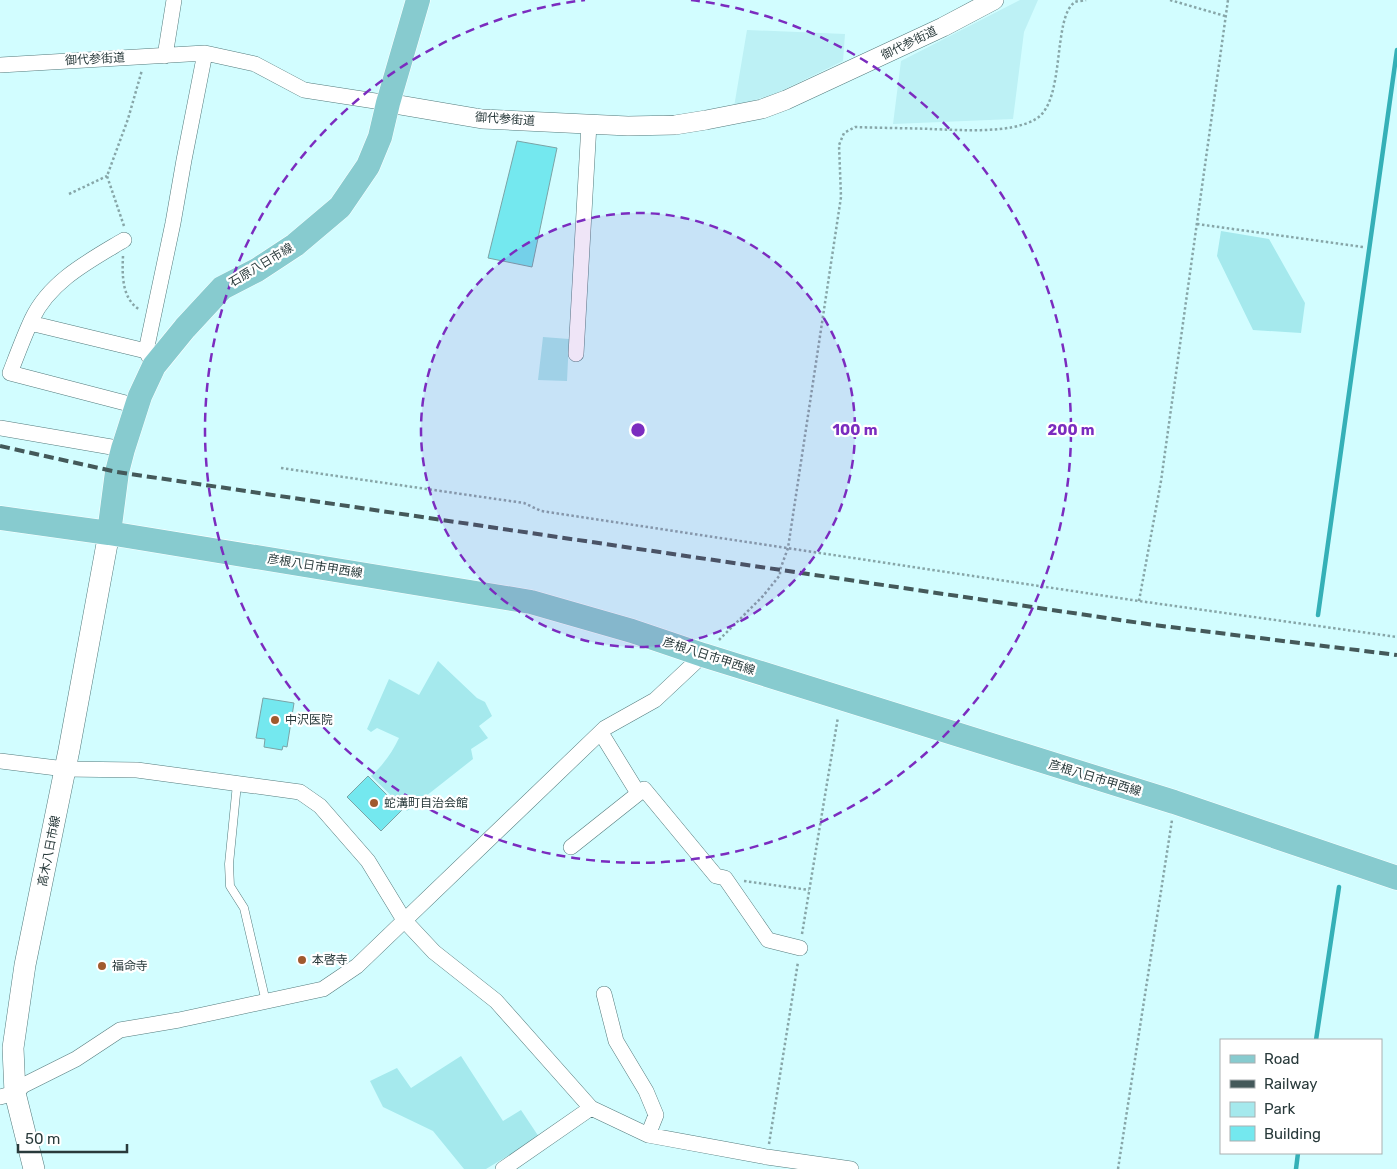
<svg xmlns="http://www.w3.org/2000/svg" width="1397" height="1169" viewBox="0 0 1397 1169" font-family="Rubik,'Noto Sans JP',sans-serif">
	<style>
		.built { fill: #bdf1f5 }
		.green { fill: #a5e9ed }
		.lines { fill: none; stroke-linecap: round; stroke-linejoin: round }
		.stream { stroke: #34b0b7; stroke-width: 4.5 }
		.building { fill: #74e8ef; stroke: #7ba3a6 }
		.service-casing { stroke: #547b7d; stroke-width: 9 }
		.minor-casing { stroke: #547b7d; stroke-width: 16 }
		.tertiary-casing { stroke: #547b7d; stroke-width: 20 }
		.secondary-casing { stroke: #547b7d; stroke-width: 22 }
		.primary-casing { stroke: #fff; stroke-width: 25 }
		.path { stroke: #87a6a8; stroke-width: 2.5; stroke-dasharray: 2.5 2.5; stroke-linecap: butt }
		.service { stroke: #fff; stroke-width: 8 }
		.minor { stroke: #fff; stroke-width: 15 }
		.tertiary { stroke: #fff; stroke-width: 19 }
		.secondary { stroke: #fff; stroke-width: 21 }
		.primary { stroke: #87cbcf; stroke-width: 24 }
		.rail { stroke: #44595a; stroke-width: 4; stroke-dasharray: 10 5; stroke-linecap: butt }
		.ring { fill: none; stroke: #7b2cbf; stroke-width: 2.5; stroke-dasharray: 9 6 }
		.poi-dot { fill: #a05a2e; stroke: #fff; stroke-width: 2 }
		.labels { text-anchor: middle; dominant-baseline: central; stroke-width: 4.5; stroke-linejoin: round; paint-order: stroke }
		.street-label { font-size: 12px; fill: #293a3b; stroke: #fff }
		.poi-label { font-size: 12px; fill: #293a3b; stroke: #fff; text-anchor: start }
		.centre { fill: #7b2cbf; stroke: #fff; stroke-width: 2.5 }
		.ring-label { font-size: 15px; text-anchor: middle; font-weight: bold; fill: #7b2cbf; stroke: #fff; stroke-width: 4.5; stroke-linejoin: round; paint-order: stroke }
	</style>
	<rect width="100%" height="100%" fill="#d2fdff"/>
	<path class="built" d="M 1020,0 L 1038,0 L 1024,32 L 1013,119 L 893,124 L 901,61 Z
		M 747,30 L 845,34 L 843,61 L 779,92 L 734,107 Z"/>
	<path class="green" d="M 1221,231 L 1269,239 L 1305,303 L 1301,333 L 1253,330 L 1217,256 Z
		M 543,337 L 569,339 L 567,381 L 538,380 Z
		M 438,661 L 477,698 L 485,702 L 492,716 L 479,726 L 488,738 L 471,749 L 473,759 L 407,811 L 371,776 C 383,765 392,753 399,738 L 377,728 L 371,732 L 367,729 L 389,679 L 419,695 Z
		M 461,1056 L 503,1121 L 521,1110 L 539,1137 L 486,1169 L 464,1169 L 433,1131 L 383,1107 L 370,1081 L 397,1068 L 411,1088 Z"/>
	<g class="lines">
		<path class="stream" d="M 1318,615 L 1397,50
			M 1316,1040 L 1339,887
			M 1296,1169 L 1298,1153"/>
	</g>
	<path class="building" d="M 517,141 L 557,148 L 532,267 L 488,258 Z
		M 263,698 L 294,703 L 287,747 L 283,746 L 282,750 L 264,747 L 265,739 L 256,738 Z
		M 368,776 L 402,810 L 381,831 L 347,797 Z"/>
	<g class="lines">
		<defs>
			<path id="service" d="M 237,784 L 229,864 L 230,886 L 244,908 L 266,1002"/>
			<path id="minor" d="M 165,56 L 174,0
				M 0,65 L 205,53 L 255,64 L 304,90 L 388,103
				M 124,240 C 89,261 50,281 32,319 C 24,336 17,355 10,373 L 137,406
				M 30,323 L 146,351
				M 576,354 L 589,124
				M 154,366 L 146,351 L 173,223 L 184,160 L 205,53
				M 0,428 L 123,449
				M 601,733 L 638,793
				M 0,761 L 65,769 L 137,770 L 300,792 L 320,806 L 368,861 L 404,920 L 434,952 L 496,1001 L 591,1108 L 648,1135 L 767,1157 L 851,1169
				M 571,847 L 644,789 L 716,876 L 725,878 L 768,940 L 800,948
				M 604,994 L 616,1041 L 646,1091 L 656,1115 L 648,1135
				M 0,1097 L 15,1093 L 24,1085 L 76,1059 L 120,1030 L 179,1020 L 323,989 L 357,966 L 605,728 L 655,700 L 703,655
				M 503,1169 L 591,1108"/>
			<path id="tertiary" d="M 388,103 L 482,119 L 628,126 L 675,125 L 706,120 L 762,109 L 786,100 L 943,27 L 994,0"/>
			<path id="secondary" d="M 34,1169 L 15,1093 L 13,1048 L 25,965 L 69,750 L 109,533"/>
			<path id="primary" d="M 0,518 L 109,533 L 531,602 L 632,631 L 703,655 L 1174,802 L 1397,878
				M 109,533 L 117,472 L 123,449 L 140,396 L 154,366 L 185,328 L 222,288 L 257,270 L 295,245 L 340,207 L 368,166 L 380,137 L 388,103 L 418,0"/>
		</defs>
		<use href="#service" class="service-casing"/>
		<use href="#minor" class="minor-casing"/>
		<use href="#tertiary" class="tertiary-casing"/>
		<use href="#secondary" class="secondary-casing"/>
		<use href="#primary" class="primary-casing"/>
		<path class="path" d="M 1170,0 L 1225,16
			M 69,194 L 107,176
			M 1197,224 L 1363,247
			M 124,226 L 107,176 L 128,119 L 142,70
			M 123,256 C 122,276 122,299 140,310
			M 281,468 L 524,503 L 541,511 L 1139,601 L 1397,637
			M 1139,601 L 1161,481 L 1228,0
			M 719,640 L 763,596 L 780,575 L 780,570 L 788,548 L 841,197 L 839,145 L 844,133 L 855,127 C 880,128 906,128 931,129 C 960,130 1011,134 1036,119 C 1066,101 1052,17 1075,2 C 1077,1 1083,1 1086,0
			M 744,881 L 809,890
			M 802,934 L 838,717
			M 769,1144 L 798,962
			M 1118,1169 L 1172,820"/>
		<use href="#service" class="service"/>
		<use href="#minor" class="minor"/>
		<use href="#tertiary" class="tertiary"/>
		<use href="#secondary" class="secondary"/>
		<use href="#primary" class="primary"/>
		<path class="rail" d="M 0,446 L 117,472 L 1154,625 L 1397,655"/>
	</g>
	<circle cx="638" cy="430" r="217" fill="#7b2cbf" fill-opacity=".12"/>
	<g class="ring">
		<circle cx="638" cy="430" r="217"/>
		<path d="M691 0A433 433 0 1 1 585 0"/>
	</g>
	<g class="poi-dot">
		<circle cx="275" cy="720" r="5"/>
		<circle cx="374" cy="803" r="5"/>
		<circle cx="302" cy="960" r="5"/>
		<circle cx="102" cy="966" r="5"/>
	</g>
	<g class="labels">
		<g class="street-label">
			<text transform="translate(909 43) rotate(-26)">御代参街道</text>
			<text transform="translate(95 59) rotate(-3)">御代参街道</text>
			<text transform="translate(505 119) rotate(4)">御代参街道</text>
			<text transform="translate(261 265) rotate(-31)">石原八日市線</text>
			<text transform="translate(315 566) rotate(9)">彦根八日市甲西線</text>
			<text transform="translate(709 656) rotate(18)">彦根八日市甲西線</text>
			<text transform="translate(1095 778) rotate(17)">彦根八日市甲西線</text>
			<text transform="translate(49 851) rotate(-79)">高木八日市線</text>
		</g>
		<g class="poi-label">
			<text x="285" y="720">中沢医院</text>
			<text x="384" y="803">蛇溝町自治会館</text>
			<text x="312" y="960">本啓寺</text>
			<text x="112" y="966">福命寺</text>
		</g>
	</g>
	<circle cx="638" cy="430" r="8" class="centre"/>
	<g class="ring-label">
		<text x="855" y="435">100 m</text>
		<text x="1071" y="435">200 m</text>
	</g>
	<rect x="1220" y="1039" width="162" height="115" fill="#ffffff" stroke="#a9b0b1"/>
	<rect x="1230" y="1055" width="25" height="8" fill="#87cbcf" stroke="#a9b0b1"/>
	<text x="1264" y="1064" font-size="15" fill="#293a3b">Road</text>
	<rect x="1230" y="1080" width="25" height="8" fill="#44595a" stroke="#a9b0b1"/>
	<text x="1264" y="1089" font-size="15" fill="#293a3b">Railway</text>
	<rect x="1230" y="1102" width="25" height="15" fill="#a5e9ed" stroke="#a9b0b1"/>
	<text x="1264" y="1114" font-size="15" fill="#293a3b">Park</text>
	<rect x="1230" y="1126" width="25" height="15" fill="#74e8ef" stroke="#a9b0b1"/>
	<text x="1264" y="1139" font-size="15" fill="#293a3b">Building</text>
	<path d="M18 1144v8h109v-8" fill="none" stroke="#293a3b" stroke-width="2.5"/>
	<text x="25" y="1144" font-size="15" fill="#293a3b" stroke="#ffffff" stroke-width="4" paint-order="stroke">50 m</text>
</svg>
